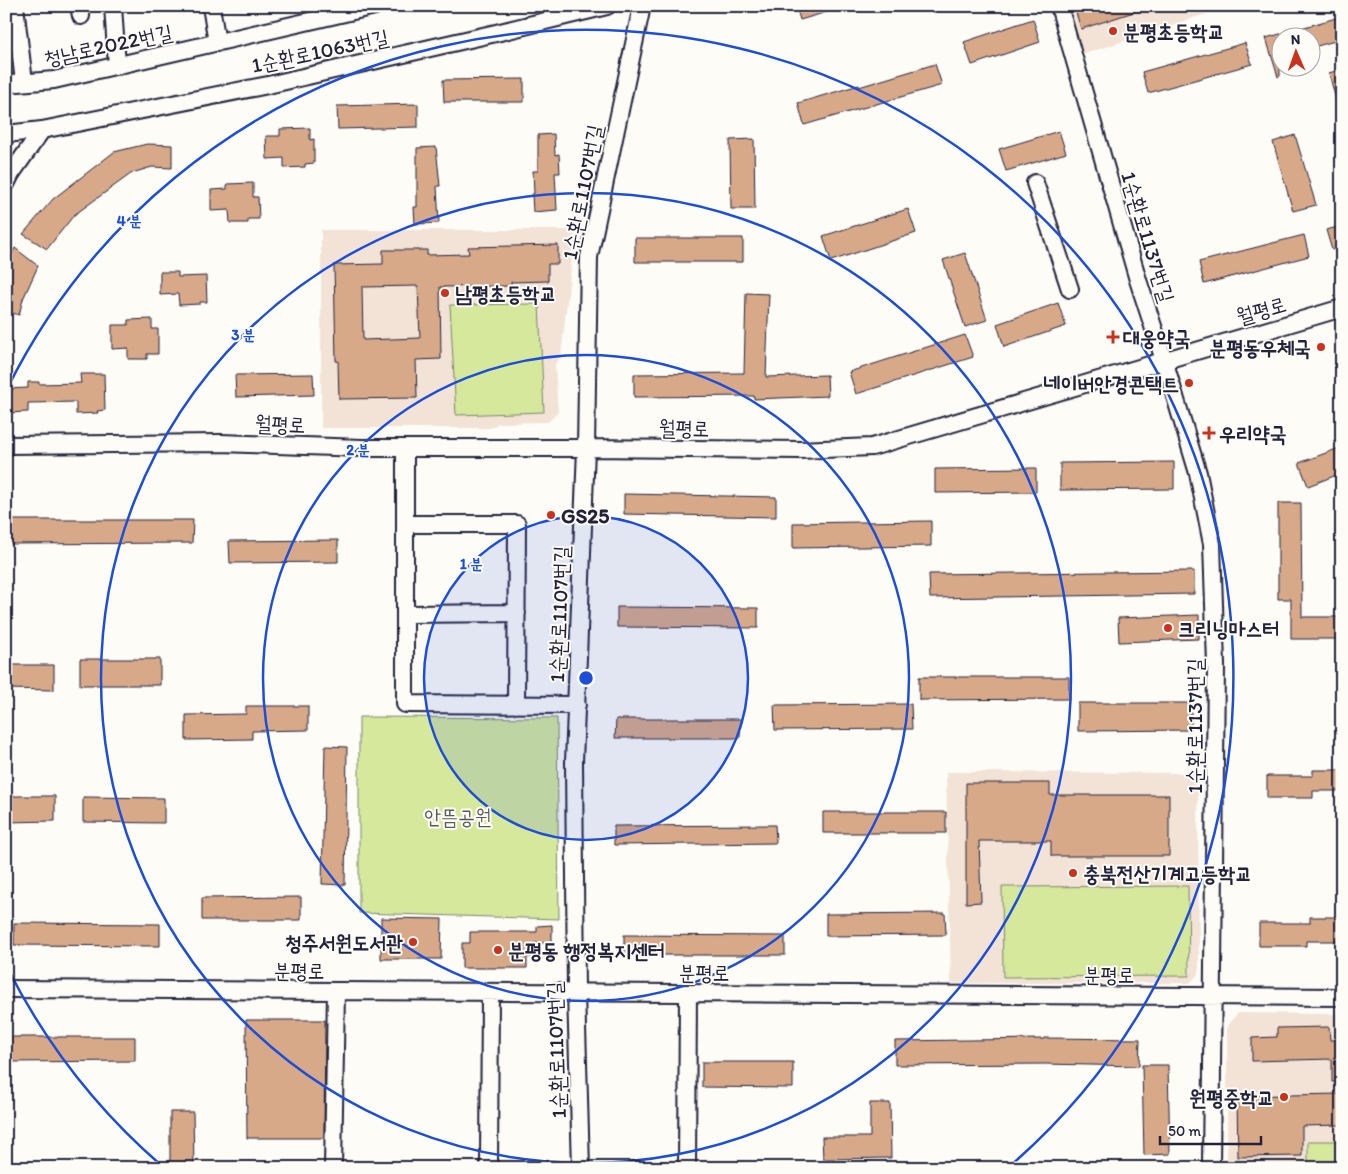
<svg xmlns="http://www.w3.org/2000/svg" width="1348" height="1174" viewBox="0 0 1348 1174" font-family="Itim,'Poor Story',sans-serif">
	<style>
		.built { fill: #f2e3d6 }
		.green { fill: #d5e89c; stroke: #7c856c }
		.building { fill: #d8a989; stroke: #22223b; fill-rule: evenodd }
		.lines { fill: none; stroke-linecap: round; stroke-linejoin: round }
		.minor-casing { stroke: #22223b; stroke-width: 20 }
		.minor { stroke: #fdfcf7; stroke-width: 16 }
		.ring { fill: none; stroke: #1d4ed8; stroke-width: 2.5 }
		.poi-dot { fill: #c8321e; stroke: #fdfcf7; stroke-width: 2 }
		.labels { text-anchor: middle; dominant-baseline: central; stroke-width: 4; stroke-linejoin: round; paint-order: stroke }
		.poi-label { font-size: 21px; font-weight: bold; fill: #22223b; stroke: #fdfcf7; text-anchor: start }
		.street-label { font-size: 21px; fill: #22223b; stroke: #fdfcf7 }
		.park-label { font-size: 21px; fill: #585d58; stroke: #fdfcf7 }
		.centre { fill: #1d4ed8; stroke: #fdfcf7; stroke-width: 2.5 }
		.ring-label { font-size: 15px; text-anchor: middle; font-weight: bold; fill: #1d4ed8; stroke: #fdfcf7; stroke-width: 4; stroke-linejoin: round; paint-order: stroke }
	</style>
	<rect width="100%" height="100%" fill="#fdfcf7"/>
	<filter id="ink" filterUnits="userSpaceOnUse"><feTurbulence type="fractalNoise" baseFrequency=".02" numOctaves="2"/><feDisplacementMap in="SourceGraphic" scale="10" xChannelSelector="R" yChannelSelector="G"/><feConvolveMatrix kernelMatrix="1 2 1 2 8 2 1 2 1" color-interpolation-filters="sRGB"/></filter>
	<g filter="url(#ink)">
		<path class="built" d="M 1065,6 L 1230,6 L 1078,56 Z
			M 321,230 L 575,230 L 561,356 L 555,364 L 558,412 L 548,422 L 499,423 L 490,428 L 321,428 Z
			M 946,772 L 1198,773 L 1199,973 L 1190,983 L 951,983 Z
			M 1238,1013 L 1342,1014 L 1342,1168 L 1227,1168 L 1227,1026 Z"/>
		<path class="green" d="M 539,304 L 544,412 L 456,415 L 450,305 Z
			M 359,717 L 557,718 L 559,919 L 359,913 Z
			M 1188,886 L 1189,976 L 1003,977 L 1002,887 Z
			M 1308,1141 L 1342,1141 L 1342,1168 L 1240,1168 L 1240,1166 L 1308,1167 Z"/>
		<path class="building" d="M 796,6 L 837,6 L 837,9 L 800,20 Z
			M 1074,6 L 1142,6 L 1143,9 L 1081,29 Z
			M 1336,18 L 1342,39 L 1310,48 L 1310,38 L 1280,38 L 1280,76 L 1278,77 L 1266,38 Z
			M 1033,19 L 1040,42 L 972,65 L 964,42 Z
			M 1245,43 L 1252,64 L 1148,93 L 1142,72 Z
			M 935,64 L 942,85 L 804,125 L 798,103 L 859,85 L 859,87 Z
			M 1342,69 L 1342,108 L 1338,108 L 1329,73 Z
			M 524,79 L 524,102 L 444,102 L 443,80 Z
			M 418,104 L 418,127 L 338,129 L 337,106 Z
			M 310,128 L 310,140 L 314,139 L 314,163 L 305,164 L 305,167 L 284,168 L 284,158 L 267,159 L 266,136 L 280,136 L 280,129 Z
			M 1059,131 L 1066,153 L 1006,171 L 999,149 Z
			M 554,134 L 555,155 L 559,154 L 560,173 L 555,173 L 557,210 L 533,212 L 532,194 L 534,194 L 533,171 L 538,171 L 538,135 Z
			M 1295,135 L 1316,205 L 1293,211 L 1273,142 Z
			M 754,139 L 755,209 L 731,209 L 730,140 Z
			M 147,144 L 172,145 L 172,168 L 152,167 L 132,173 L 74,215 L 47,249 L 23,234 L 53,199 L 114,152 Z
			M 436,147 L 440,186 L 437,186 L 439,223 L 415,224 L 414,207 L 417,207 L 417,148 Z
			M 253,183 L 253,197 L 258,197 L 259,219 L 248,219 L 248,223 L 230,223 L 229,210 L 211,211 L 211,190 L 227,189 L 227,184 Z
			M 908,209 L 916,233 L 831,261 L 823,236 Z
			M 1342,226 L 1342,248 L 1332,250 L 1326,230 Z
			M 1304,235 L 1309,256 L 1204,284 L 1199,262 Z
			M 635,238 L 743,238 L 743,262 L 635,262 Z
			M 558,245 L 558,264 L 548,264 L 548,281 L 511,282 L 511,286 L 440,287 L 441,359 L 416,360 L 417,398 L 339,399 L 338,361 L 336,361 L 334,265 L 383,264 L 383,250 L 427,250 L 427,255 L 469,254 L 468,247 ZM 418,286 L 420,338 L 363,340 L 362,287 Z
			M 15,248 L 38,266 L 23,299 L 19,315 L 6,311 L 6,272 L 10,257 Z
			M 965,253 L 987,320 L 965,327 L 943,260 Z
			M 160,272 L 178,272 L 178,277 L 206,276 L 207,302 L 200,302 L 200,304 L 179,305 L 178,294 L 160,295 Z
			M 746,293 L 769,294 L 766,377 L 827,375 L 828,396 L 754,399 L 754,396 L 634,397 L 634,374 L 744,373 Z
			M 1058,303 L 1066,326 L 1004,347 L 997,324 Z
			M 152,319 L 152,329 L 158,329 L 158,354 L 147,354 L 147,359 L 128,359 L 128,348 L 112,349 L 112,325 L 128,325 L 128,320 Z
			M 965,335 L 973,357 L 856,394 L 849,372 Z
			M 80,374 L 104,374 L 105,410 L 97,411 L 98,413 L 76,414 L 76,402 L 28,403 L 28,412 L 6,413 L 6,389 L 28,388 L 28,382 L 39,382 L 39,384 L 81,383 Z
			M 313,374 L 314,395 L 236,397 L 235,375 Z
			M 1342,447 L 1342,473 L 1308,486 L 1299,463 Z
			M 1174,462 L 1174,489 L 1060,490 L 1060,463 Z
			M 1036,468 L 1036,492 L 935,493 L 935,469 Z
			M 624,494 L 776,497 L 776,517 L 624,514 Z
			M 1278,503 L 1301,503 L 1302,617 L 1342,617 L 1342,639 L 1291,639 L 1291,599 L 1278,599 Z
			M 6,520 L 193,520 L 192,543 L 6,544 Z
			M 931,521 L 931,546 L 793,548 L 793,523 Z
			M 338,540 L 338,562 L 230,563 L 229,541 Z
			M 1194,571 L 1194,594 L 930,598 L 929,574 Z
			M 617,607 L 758,608 L 758,628 L 617,627 Z
			M 1199,615 L 1199,639 L 1119,642 L 1118,618 Z
			M 80,659 L 160,659 L 160,685 L 80,685 Z
			M 6,665 L 54,665 L 54,690 L 6,689 Z
			M 919,677 L 1069,677 L 1069,699 L 919,700 Z
			M 1078,703 L 1191,703 L 1191,730 L 1078,731 Z
			M 911,704 L 912,729 L 775,730 L 774,705 Z
			M 246,706 L 308,706 L 308,730 L 252,731 L 252,739 L 186,740 L 186,715 L 246,714 Z
			M 616,719 L 741,719 L 740,738 L 615,738 Z
			M 325,746 L 347,747 L 345,885 L 322,884 Z
			M 1313,770 L 1342,770 L 1342,791 L 1313,791 L 1313,798 L 1267,798 L 1267,776 L 1313,776 Z
			M 966,783 L 1050,783 L 1050,795 L 1169,795 L 1169,856 L 1051,856 L 1051,841 L 979,841 L 981,902 L 966,903 Z
			M 6,796 L 55,796 L 55,821 L 6,822 Z
			M 83,797 L 164,798 L 164,823 L 83,822 Z
			M 823,812 L 946,812 L 946,833 L 823,833 Z
			M 775,825 L 776,843 L 614,845 L 614,826 Z
			M 301,897 L 301,920 L 202,920 L 202,898 Z
			M 945,913 L 946,935 L 826,936 L 826,914 Z
			M 1310,917 L 1342,917 L 1342,941 L 1306,941 L 1306,946 L 1259,946 L 1259,923 L 1310,923 Z
			M 381,918 L 442,919 L 441,959 L 381,959 Z
			M 14,923 L 160,924 L 160,946 L 14,945 Z
			M 552,925 L 552,943 L 534,943 L 534,957 L 527,957 L 527,968 L 462,968 L 462,943 L 470,943 L 470,932 L 537,932 L 537,926 Z
			M 624,935 L 785,936 L 785,955 L 624,955 Z
			M 246,1020 L 325,1020 L 324,1138 L 247,1138 Z
			M 1329,1027 L 1330,1040 L 1342,1040 L 1342,1082 L 1332,1082 L 1332,1059 L 1252,1061 L 1252,1038 L 1277,1037 L 1277,1028 Z
			M 6,1037 L 135,1037 L 135,1061 L 6,1062 Z
			M 1044,1038 L 1140,1039 L 1139,1066 L 1044,1064 L 895,1065 L 895,1041 L 1044,1039 Z
			M 702,1062 L 793,1062 L 793,1088 L 702,1087 Z
			M 1142,1065 L 1168,1065 L 1170,1154 L 1144,1155 Z
			M 1342,1094 L 1342,1125 L 1302,1126 L 1302,1156 L 1238,1157 L 1237,1096 Z
			M 870,1103 L 890,1103 L 891,1158 L 823,1159 L 822,1137 L 870,1137 Z
			M 170,1112 L 193,1112 L 194,1168 L 170,1168 Z"/>
		<g class="lines">
			<defs>
				<path id="minor" d="M 15,6 L 24,82
					M 79,6 L 81,16
					M 113,6 L 117,66
					M 211,6 L 217,43
					M 1059,6 L 1138,280 L 1164,360 L 1198,473 L 1212,544 L 1216,665 L 1211,1168
					M 6,84 L 54,80 L 375,6
					M 6,134 L 42,130
					M 1035,183 L 1070,289
					M 6,184 L 11,174 L 42,130 L 268,85 L 496,33 L 607,6
					M 6,445 L 221,443 L 362,448 L 586,448 L 799,450 L 872,447 L 1342,308
					M 405,448 L 405,704 L 577,705
					M 405,524 L 517,524 L 516,705
					M 405,614 L 517,613
					M 6,989 L 1342,997
					M 333,1168 L 336,991
					M 489,1168 L 490,992
					M 581,1168 L 576,992 L 574,762 L 586,448 L 589,257 L 642,6
					M 687,1168 L 688,993"/>
			</defs>
			<use href="#minor" class="minor-casing"/>
			<use href="#minor" class="minor"/>
		</g>
	</g>
	<circle cx="586" cy="678" r="162" fill="#1d4ed8" fill-opacity=".12"/>
	<g class="ring">
		<circle cx="586" cy="678" r="162"/>
		<circle cx="586" cy="678" r="323"/>
		<circle cx="586" cy="678" r="485"/>
		<path d="M162 1166A647 647 0 0 1 7 967M7 389A647 647 0 1 1 1010 1166"/>
	</g>
	<g class="poi-dot">
		<circle cx="1113" cy="31" r="5"/>
		<circle cx="445" cy="293" r="5"/>
		<path d="M1110.5 329.5h5v5h5v5h-5v5h-5v-5h-5v-5h5z"/>
		<circle cx="1321" cy="347" r="5"/>
		<circle cx="1189" cy="383" r="5"/>
		<path d="M1206.5 425.5h5v5h5v5h-5v5h-5v-5h-5v-5h5z"/>
		<circle cx="551" cy="515" r="5"/>
		<circle cx="1168" cy="628" r="5"/>
		<circle cx="1073" cy="873" r="5"/>
		<circle cx="413" cy="942" r="5"/>
		<circle cx="498" cy="950" r="5"/>
		<circle cx="1284" cy="1097" r="5"/>
	</g>
	<g class="labels">
		<g class="poi-label">
			<text x="1123" y="31">분평초등학교</text>
			<text x="455" y="293">남평초등학교</text>
			<text x="1123" y="337">대웅약국</text>
			<text x="1311" y="347" text-anchor="end">분평동우체국</text>
			<text x="1179" y="383" text-anchor="end">네이버안경콘택트</text>
			<text x="1219" y="433">우리약국</text>
			<text x="561" y="515">GS25</text>
			<text x="1178" y="628">크리닝마스터</text>
			<text x="1083" y="873">충북전산기계고등학교</text>
			<text x="403" y="942" text-anchor="end">청주서원도서관</text>
			<text x="508" y="950">분평동 행정복지센터</text>
			<text x="1274" y="1097" text-anchor="end">원평중학교</text>
		</g>
		<g class="street-label">
			<text transform="translate(108 45) rotate(-12)">청남로2022번길</text>
			<text transform="translate(320 51) rotate(-12)">1순환로1063번길</text>
			<text transform="translate(582 192) rotate(-79)">1순환로1107번길</text>
			<text transform="translate(1148 237) rotate(73)">1순환로1137번길</text>
			<text transform="translate(1261 310) rotate(-16)">월평로</text>
			<text transform="translate(280 424) rotate(2)">월평로</text>
			<text transform="translate(684 428) rotate(1)">월평로</text>
			<text transform="translate(559 614) rotate(-88)">1순환로1107번길</text>
			<text transform="translate(1194 726) rotate(-90)">1순환로1137번길</text>
			<text x="299" y="970">분평로</text>
			<text x="704" y="972">분평로</text>
			<text x="1109" y="974">분평로</text>
			<text transform="translate(556 1050) rotate(-92)">1순환로1107번길</text>
		</g>
		<g class="park-label">
			<text x="458" y="816">안뜸공원</text>
		</g>
	</g>
	<circle cx="586" cy="678" r="8" class="centre"/>
	<g class="ring-label">
		<text x="129" y="226">4 분</text>
		<text x="243" y="340">3 분</text>
		<text x="358" y="455">2 분</text>
		<text x="471" y="569">1 분</text>
	</g>
	<rect width="1348" height="1174" fill="none" stroke="#fdfcf7" stroke-width="25"/>
	<rect x="12" y="12" width="1323" height="1149" fill="none" stroke="#22223b" stroke-width="2" filter="url(#ink)"/>
	<g transform="translate(1296 52) rotate(358)"><circle r="24" fill="#fdfcf7" stroke="#a5a5ac"/>
	<path d="M0-4L9 19L0 12L-9 19Z" fill="#c8321e"/>
	<text y="-8" font-size="14" font-weight="bold" text-anchor="middle" fill="#22223b">N</text>
	</g>
	<path d="M1160 1136v8h101v-8" fill="none" stroke="#22223b" stroke-width="2.5"/>
	<text x="1168" y="1136" font-size="15" fill="#22223b" stroke="#fdfcf7" stroke-width="4" paint-order="stroke">50 m</text>
</svg>
